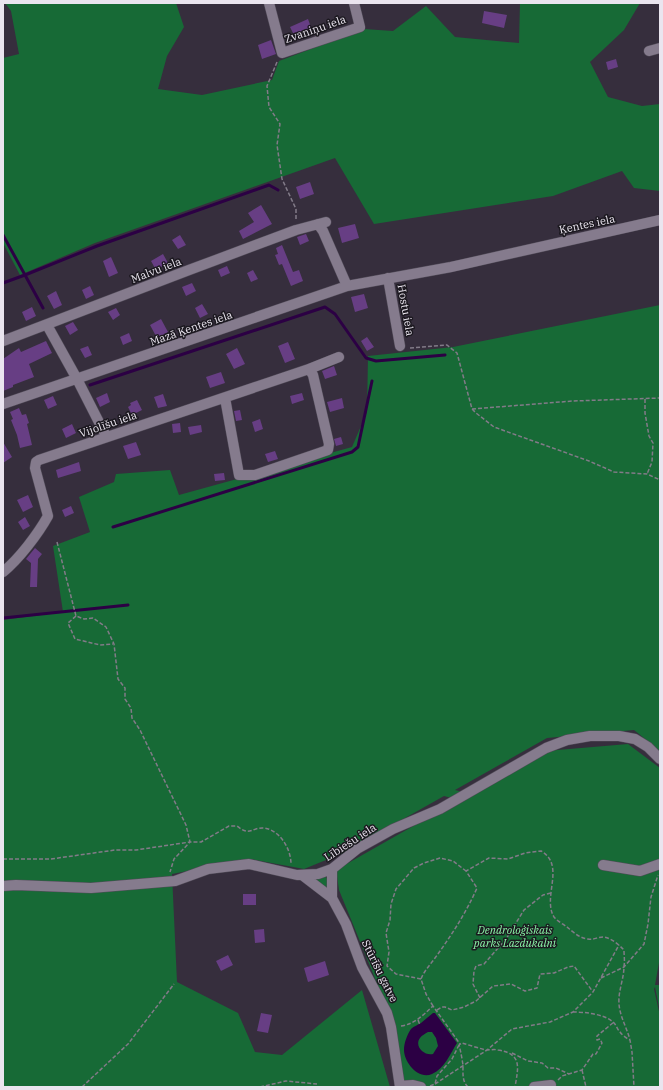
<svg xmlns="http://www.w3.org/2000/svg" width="663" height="1090" viewBox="0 0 663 1090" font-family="'IBM Plex Serif',serif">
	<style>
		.green { fill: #176a36 }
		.water { fill: #2c0044; fill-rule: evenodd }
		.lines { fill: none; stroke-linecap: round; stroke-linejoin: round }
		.stream { stroke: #2c0044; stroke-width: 3 }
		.building { fill: #673e84 }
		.minor-casing { stroke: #524c59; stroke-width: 11 }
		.path { stroke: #827b88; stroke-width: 1.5; stroke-dasharray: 4 2; stroke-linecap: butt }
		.minor { stroke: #857b8d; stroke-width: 10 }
		.labels { text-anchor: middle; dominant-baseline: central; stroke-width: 3; stroke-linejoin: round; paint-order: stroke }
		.street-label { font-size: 11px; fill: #eae5ef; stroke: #1b181f }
		.park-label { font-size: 11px; font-style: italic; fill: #8bf6a8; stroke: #1b181f }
	</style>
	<rect width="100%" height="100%" fill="#362e3d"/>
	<path class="green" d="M 5,3 L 176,3 L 184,27 L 167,56 L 158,89 L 202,95 L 272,80 L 279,61 L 364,29 L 393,31 L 426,6 L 455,37 L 519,43 L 520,3 L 640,3 L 624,30 L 590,62 L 608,97 L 642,106 L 660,104 L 660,191 L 634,188 L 622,171 L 553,196 L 374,224 L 335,158 L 95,243 L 20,275 L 3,243 L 3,58 L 19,54 L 11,11 Z
		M 660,305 L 660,751 L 634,730 L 547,738 L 455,790 L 470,794 L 546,751 L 628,744 L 660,768 L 660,957 L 655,985 L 660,985 L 660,1012 L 655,987 L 654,989 L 660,1016 L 660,1087 L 403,1087 L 392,1020 L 339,890 L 336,870 L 459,800 L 444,796 L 343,853 L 304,869 L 250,859 L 172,874 L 177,982 L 238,1013 L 255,1052 L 282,1055 L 362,990 L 390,1087 L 3,1087 L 3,620 L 63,612 L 53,546 L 90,532 L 79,497 L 114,482 L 116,474 L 170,470 L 179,495 L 352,447 L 367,412 L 368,356 L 453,347 Z
		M 325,876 L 328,880 L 329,889 L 317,884 L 315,878 Z"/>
	<path class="water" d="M 433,1013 L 435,1013 L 457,1043 C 450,1054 445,1068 432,1074 C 418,1080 404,1062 404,1050 C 404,1043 407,1035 411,1029 C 414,1026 418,1025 421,1023 C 425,1020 429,1016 433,1013 ZM 428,1032 L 432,1032 L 436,1038 L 438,1046 L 433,1054 C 424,1056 414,1046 420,1038 C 422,1035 425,1034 428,1032 Z"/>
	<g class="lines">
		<path class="stream" d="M 3,235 L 25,275 L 97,246 L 269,185 L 278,190
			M 3,283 L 25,275 L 43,308
			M 90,385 L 325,307 L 335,314 L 366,358 L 376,361 L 445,355
			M 113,527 L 352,452 L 358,447 L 372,381
			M 3,618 L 128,605"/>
	</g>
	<path class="building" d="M 484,11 L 507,15 L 504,28 L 482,23 Z
		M 308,19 L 312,30 L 295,37 L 290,27 Z
		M 271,40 L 276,54 L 262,59 L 258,45 Z
		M 616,59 L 618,67 L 608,70 L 606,62 Z
		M 310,182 L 314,194 L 300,199 L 296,187 Z
		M 261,205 L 272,224 L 243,239 L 239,231 L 254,222 L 248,213 Z
		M 355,224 L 359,238 L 342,243 L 338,228 Z
		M 306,234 L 309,241 L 300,245 L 297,237 Z
		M 180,235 L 186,245 L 178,249 L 172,240 Z
		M 282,245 L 293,272 L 299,270 L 303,281 L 291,286 L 282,264 L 279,265 L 275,255 L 278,254 L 276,248 Z
		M 163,254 L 168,263 L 156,270 L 151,261 Z
		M 111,257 L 118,273 L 109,277 L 103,261 Z
		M 227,266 L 230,273 L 221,277 L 218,270 Z
		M 253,270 L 258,279 L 251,282 L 247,273 Z
		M 192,283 L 196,291 L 186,296 L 182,287 Z
		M 90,286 L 94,295 L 86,299 L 82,290 Z
		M 56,291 L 62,305 L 54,309 L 47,296 Z
		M 364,294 L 368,308 L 355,312 L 351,297 Z
		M 202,304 L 208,314 L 200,318 L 195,308 Z
		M 32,307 L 36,316 L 26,321 L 22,312 Z
		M 116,308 L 120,315 L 113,320 L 108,312 Z
		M 161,319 L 168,332 L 157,338 L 150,325 Z
		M 73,322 L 78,330 L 70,335 L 65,326 Z
		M 129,333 L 132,341 L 123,345 L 120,337 Z
		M 367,337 L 374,347 L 367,351 L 361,341 Z
		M 46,341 L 52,353 L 29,364 L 34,377 L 13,385 L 13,387 L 3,391 L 3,359 L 19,348 L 21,352 Z
		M 288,342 L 295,359 L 285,363 L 278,346 Z
		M 88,346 L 92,355 L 85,358 L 80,349 Z
		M 237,348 L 245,364 L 234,369 L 226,354 Z
		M 334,366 L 337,375 L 325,379 L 322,371 Z
		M 221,372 L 225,383 L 210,388 L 206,377 Z
		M 107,393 L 110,402 L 100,407 L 96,398 Z
		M 302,393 L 304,400 L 292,404 L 290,396 Z
		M 163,394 L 167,406 L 158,408 L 154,397 Z
		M 53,396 L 57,405 L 48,409 L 44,400 Z
		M 342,398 L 344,408 L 330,412 L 327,402 Z
		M 137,400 L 142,410 L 132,415 L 128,407 L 131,405 L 130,403 Z
		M 19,408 L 22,415 L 26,414 L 29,423 L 27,424 L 32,445 L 20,448 L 17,435 L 11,420 L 13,419 L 10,412 Z
		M 240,410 L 242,420 L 236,421 L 234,411 Z
		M 260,419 L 263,429 L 255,432 L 252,422 Z
		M 180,423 L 181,432 L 173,433 L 172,424 Z
		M 72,424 L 76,433 L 66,438 L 62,429 Z
		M 201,425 L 202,432 L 190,435 L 188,427 Z
		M 341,437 L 343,444 L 336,446 L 334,439 Z
		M 3,442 L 12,457 L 3,463 Z
		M 136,442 L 141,455 L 128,459 L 123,446 Z
		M 275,451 L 278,459 L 268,462 L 265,454 Z
		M 79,462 L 81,471 L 58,478 L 56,470 Z
		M 224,473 L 225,480 L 215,481 L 214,474 Z
		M 28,495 L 33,507 L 23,512 L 17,500 Z
		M 71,506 L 74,513 L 65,517 L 62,510 Z
		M 25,517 L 30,526 L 23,530 L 18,522 Z
		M 35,548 L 42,554 L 38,559 L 37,587 L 30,587 L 31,563 L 26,559 Z
		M 243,894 L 256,894 L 256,905 L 243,905 Z
		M 264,929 L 265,942 L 255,943 L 254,930 Z
		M 228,955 L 233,965 L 221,971 L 216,961 Z
		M 325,961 L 329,975 L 308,982 L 304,968 Z
		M 261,1013 L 272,1015 L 268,1033 L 257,1031 Z"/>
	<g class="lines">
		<defs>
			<path id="minor" d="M 269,3 L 282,53 L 360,27 L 354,3
				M 649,51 L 660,48
				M 318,224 L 323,231 L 347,286
				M 388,278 L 400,346
				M 47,325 L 77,379 L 106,436
				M 3,341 L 189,270 L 296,230 L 326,222
				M 309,369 L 339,357
				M 3,404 L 347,286 L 451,267 L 660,220
				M 3,572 C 19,559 38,534 48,516 L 35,468 L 36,462 L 39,460 L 309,369 L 313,375 L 329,444 L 328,450 L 255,475 L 239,475 L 225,398
				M 603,865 L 640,871 L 660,864
				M 332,869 L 332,898 L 346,924 L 362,967 L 387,1013 L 391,1027 L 400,1087
				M 302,875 L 332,898
				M 3,886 L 16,885 L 91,888 L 175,881 L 208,869 L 249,864 L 297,875 L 318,874 L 332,869 L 357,849 L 393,829 L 440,809 L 546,748 L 567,740 L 590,736 L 619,736 L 635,739 L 648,747 L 660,759
				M 400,1086 L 413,1085 L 421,1087
				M 534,1087 L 551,1085"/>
		</defs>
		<use href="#minor" class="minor-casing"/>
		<path class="path" d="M 277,62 L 267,86 L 269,107 L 280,124 L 277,145 L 282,179 L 296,209 L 296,221
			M 410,348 L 447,345 L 457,353 L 472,409 L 476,413 L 494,427 L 589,461 L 614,472 L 647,474 L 660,480
			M 645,399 L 645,413 L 649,436 L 653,443 L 652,462 L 647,474
			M 472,409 L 573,401 L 660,398
			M 57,542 L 76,616 L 84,619 L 93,618 L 106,627 L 114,644 L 118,679 L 125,688 L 125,699 L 131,708 L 132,718 L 140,730 L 186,825 L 190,842 L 201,842 L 229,826 L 237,826 C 250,837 252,827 264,828 C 280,830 291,849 291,864
			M 76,616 L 68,623 L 75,639 L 100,645 L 113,644
			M 3,859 L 51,859 L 115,850 L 136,850 L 190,842 L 174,859 L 170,872
			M 601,978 L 624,967 L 644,944 L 648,924 L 651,897 L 658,875
			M 421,979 L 396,974 L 387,966 L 389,952 L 386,933 L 390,920 L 391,904 L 396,889 L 414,868 L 424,863 L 440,858 L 453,861 L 466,871
			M 480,998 L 473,984 L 474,971 L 476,966 L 484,964 L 506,939 L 524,910 L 543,895 L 551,893
			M 433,1006 L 426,994 L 421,979 C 424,971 430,965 435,958 C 451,936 466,913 477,888 L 466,871 L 489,858 L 508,859 L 525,853 L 541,851 C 566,865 542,897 554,917 C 557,921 563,924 567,927 C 573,932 579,938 588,939 C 593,940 598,937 603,937 C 612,938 619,945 624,950 C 624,956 625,961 624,966 C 624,979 618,991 619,1004 C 620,1017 627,1028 630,1040
			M 437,1010 L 442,1007 L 445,1007 L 452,1010 L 464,1007 L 476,1001 L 493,986 L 511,984 L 525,991 L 537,988 L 540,974 L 554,973 L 568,967 L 574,966 L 593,992
			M 573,1012 C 585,1012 604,1014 613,1022 C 616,1024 617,1029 620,1032 C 622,1035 626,1038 630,1040 L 632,1052 L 634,1087
			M 418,1020 L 420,1025
			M 401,1026 C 415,1024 423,1015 433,1006 L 460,1044
			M 512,1053 L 528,1061 L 542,1063 L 548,1068 L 556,1068 L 569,1074
			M 582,1070 L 586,1087
			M 558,1080 L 562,1076 L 582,1070 L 593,1054 L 596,1054 L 602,1043 L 600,1039 L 597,1040 L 597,1036 L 614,1022
			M 435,1084 L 487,1050 L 512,1029 L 550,1022 L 573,1012 L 593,992 L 619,945
			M 430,1086 L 435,1084 L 437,1076 L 452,1059 L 459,1045
			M 82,1087 L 128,1044 L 174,984
			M 260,1087 L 286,1081 L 317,1084
			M 468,1087 C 462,1081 463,1074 463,1065 C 462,1059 461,1052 459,1045 L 462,1043 C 469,1045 478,1048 486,1050 C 490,1050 494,1049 498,1050 C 523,1054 518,1068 515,1087"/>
		<use href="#minor" class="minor"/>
	</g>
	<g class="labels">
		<g class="street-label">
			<text transform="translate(315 29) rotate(-19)">Zvaniņu iela</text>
			<text transform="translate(587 224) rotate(-12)">Ķentes iela</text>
			<text transform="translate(156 270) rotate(-21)">Malvu iela</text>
			<text transform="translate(406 310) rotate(80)">Hostu iela</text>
			<text transform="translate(191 328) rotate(-19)">Mazā Ķentes iela</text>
			<text transform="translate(108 424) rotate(-19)">Vijolīšu iela</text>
			<text transform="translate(350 842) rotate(-33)">Lībiešu iela</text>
			<text transform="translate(380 971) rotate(64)">Stūrīšu gatve</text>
		</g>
		<g class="park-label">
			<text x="515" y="930">Dendroloģiskais<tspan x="515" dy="13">parks Lazdukalni</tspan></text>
		</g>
	</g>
	<rect width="663" height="1090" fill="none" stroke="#eae5ef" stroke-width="8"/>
</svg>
